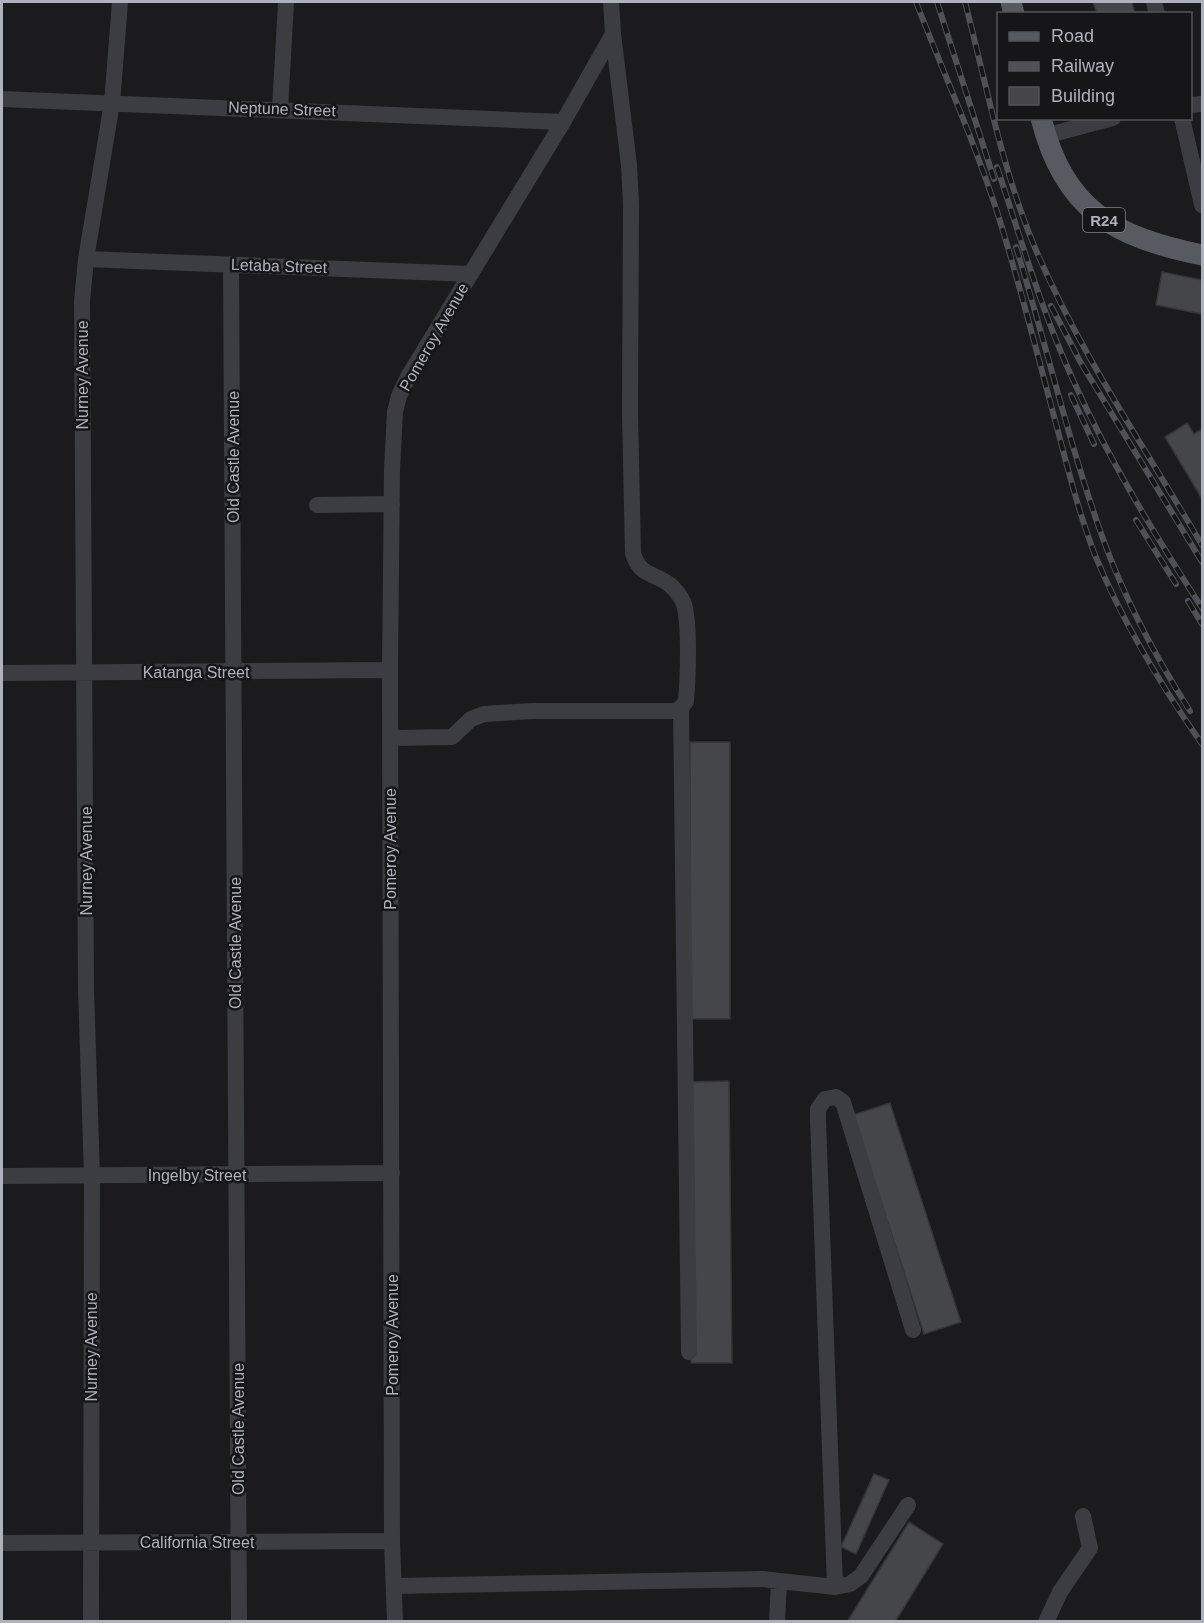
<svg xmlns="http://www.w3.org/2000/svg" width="1204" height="1623" viewBox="0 0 1204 1623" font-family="Helvetica,sans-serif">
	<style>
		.building { fill: #45464a; stroke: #353539; stroke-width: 1.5 }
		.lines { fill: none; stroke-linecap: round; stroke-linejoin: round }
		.minor { stroke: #3c3d42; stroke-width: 16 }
		.major { stroke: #585a61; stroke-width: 21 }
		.rail-casing { stroke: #4f5157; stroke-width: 6 }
		.rail { stroke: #161618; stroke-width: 4; stroke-dasharray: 11; stroke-linecap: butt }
		.labels { text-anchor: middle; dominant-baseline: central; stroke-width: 5; stroke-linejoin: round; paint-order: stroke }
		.shield { fill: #161618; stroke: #80838b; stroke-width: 1.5 }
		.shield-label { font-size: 15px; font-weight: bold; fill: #aeb2bc }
		.street-label { font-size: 16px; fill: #aeb2bc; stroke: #161618 }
	</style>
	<rect width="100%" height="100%" fill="#1b1b1d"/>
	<path class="building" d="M 1093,2 L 1132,2 L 1135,14 L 1097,14 Z
		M 1162,272 L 1202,280 L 1202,314 L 1156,305 Z
		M 1187,423 L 1194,434 L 1202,429 L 1202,499 L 1165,437 Z
		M 690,742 L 730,742 L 730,1019 L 690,1019 Z
		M 729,1081 L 732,1363 L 691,1363 L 688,1082 Z
		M 890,1103 L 961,1322 L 924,1334 L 853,1115 Z
		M 874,1474 L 889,1480 L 856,1554 L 841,1547 Z
		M 909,1522 L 943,1544 L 895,1622 L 847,1622 Z"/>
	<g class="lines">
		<path class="minor" d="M 1154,2 L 1157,14
			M 2,99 L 563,122
			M 1190,105 L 1202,104
			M 280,109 L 286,2
			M 1182,118 L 1202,205
			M 1045,136 L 1113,118
			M 86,259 L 471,274
			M 231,264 L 239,1622
			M 317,505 L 392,504
			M 2,673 L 390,670
			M 681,708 L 689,1352
			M 390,738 L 452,737 L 471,719 L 484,714 L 532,711 L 674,711 L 681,708 L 686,701 C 688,679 690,624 684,604 C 681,597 676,590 670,585 C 654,572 640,577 633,553 L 630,413 L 631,204 L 629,165 L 613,34
			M 2,1176 L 392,1173
			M 2,1543 L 392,1541
			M 779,1581 L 835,1587 L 850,1584 L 861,1576 L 908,1505
			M 395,1586 L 763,1579 L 779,1581 L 777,1622
			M 835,1587 L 818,1120 L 818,1109 L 825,1099 L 836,1097 L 843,1102 L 913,1330
			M 91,1622 L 92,1176 L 86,989 L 82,301 L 86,259 L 112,103 L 120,2
			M 395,1622 L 392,1541 L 390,670 L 392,469 L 395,412 L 399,396 L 408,377 L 563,122 L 613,34 L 611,2
			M 1046,1622 L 1060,1592 L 1090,1548 L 1083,1516"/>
		<path class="major" d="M 1011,2 L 1014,14
			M 1041,118 C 1064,210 1114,237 1202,255"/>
		<defs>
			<path id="rail" d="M 916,2 C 944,74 976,145 999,218 C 1020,285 1037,353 1055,420 C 1067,465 1078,511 1095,555 C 1123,623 1160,684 1202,744
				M 937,2 L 994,179
				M 965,2 C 986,83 1001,165 1033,243 C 1077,349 1144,446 1202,545
				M 997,167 C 1021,239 1042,313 1074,382 C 1110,462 1155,535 1202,608
				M 1016,247 C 1046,343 1068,441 1102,536 C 1124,598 1155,656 1190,711
				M 1051,306 L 1081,363 L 1202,562
				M 1071,395 L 1094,444
				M 1136,520 L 1176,584
				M 1188,601 L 1202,624"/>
		</defs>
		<use href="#rail" class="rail-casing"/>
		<use href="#rail" class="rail"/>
	</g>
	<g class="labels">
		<rect class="shield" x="1083" y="208" width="42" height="24" rx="4.5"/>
		<g class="shield-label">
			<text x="1104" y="220">R24</text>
		</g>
		<g class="street-label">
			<text transform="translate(282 109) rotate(2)">Neptune Street</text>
			<text transform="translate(279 266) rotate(2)">Letaba Street</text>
			<text transform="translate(434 337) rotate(-60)">Pomeroy Avenue</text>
			<text transform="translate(82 375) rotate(-90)">Nurney Avenue</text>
			<text transform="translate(233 457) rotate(-90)">Old Castle Avenue</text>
			<text x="196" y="672">Katanga Street</text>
			<text transform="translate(390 849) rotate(-90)">Pomeroy Avenue</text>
			<text transform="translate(86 861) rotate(-90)">Nurney Avenue</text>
			<text transform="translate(235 943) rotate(-90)">Old Castle Avenue</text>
			<text x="197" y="1175">Ingelby Street</text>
			<text transform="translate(392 1335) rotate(-90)">Pomeroy Avenue</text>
			<text transform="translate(91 1347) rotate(-90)">Nurney Avenue</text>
			<text transform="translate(238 1429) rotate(-90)">Old Castle Avenue</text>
			<text x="197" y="1542">California Street</text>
		</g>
	</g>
	<rect width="1204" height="1623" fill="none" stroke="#aeb2bc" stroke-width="6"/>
	<rect x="997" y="12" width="195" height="108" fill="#161618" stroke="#53545a" stroke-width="1.5"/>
	<rect x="1009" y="32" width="30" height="9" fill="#585a61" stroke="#53545a" stroke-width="1.5"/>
	<text x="1051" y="42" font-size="18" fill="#aeb2bc">Road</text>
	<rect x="1009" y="62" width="30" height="9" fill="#4f5157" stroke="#53545a" stroke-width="1.5"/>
	<text x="1051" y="72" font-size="18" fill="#aeb2bc">Railway</text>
	<rect x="1009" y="87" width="30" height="18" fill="#45464a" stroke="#53545a" stroke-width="1.5"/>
	<text x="1051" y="102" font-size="18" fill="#aeb2bc">Building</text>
</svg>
